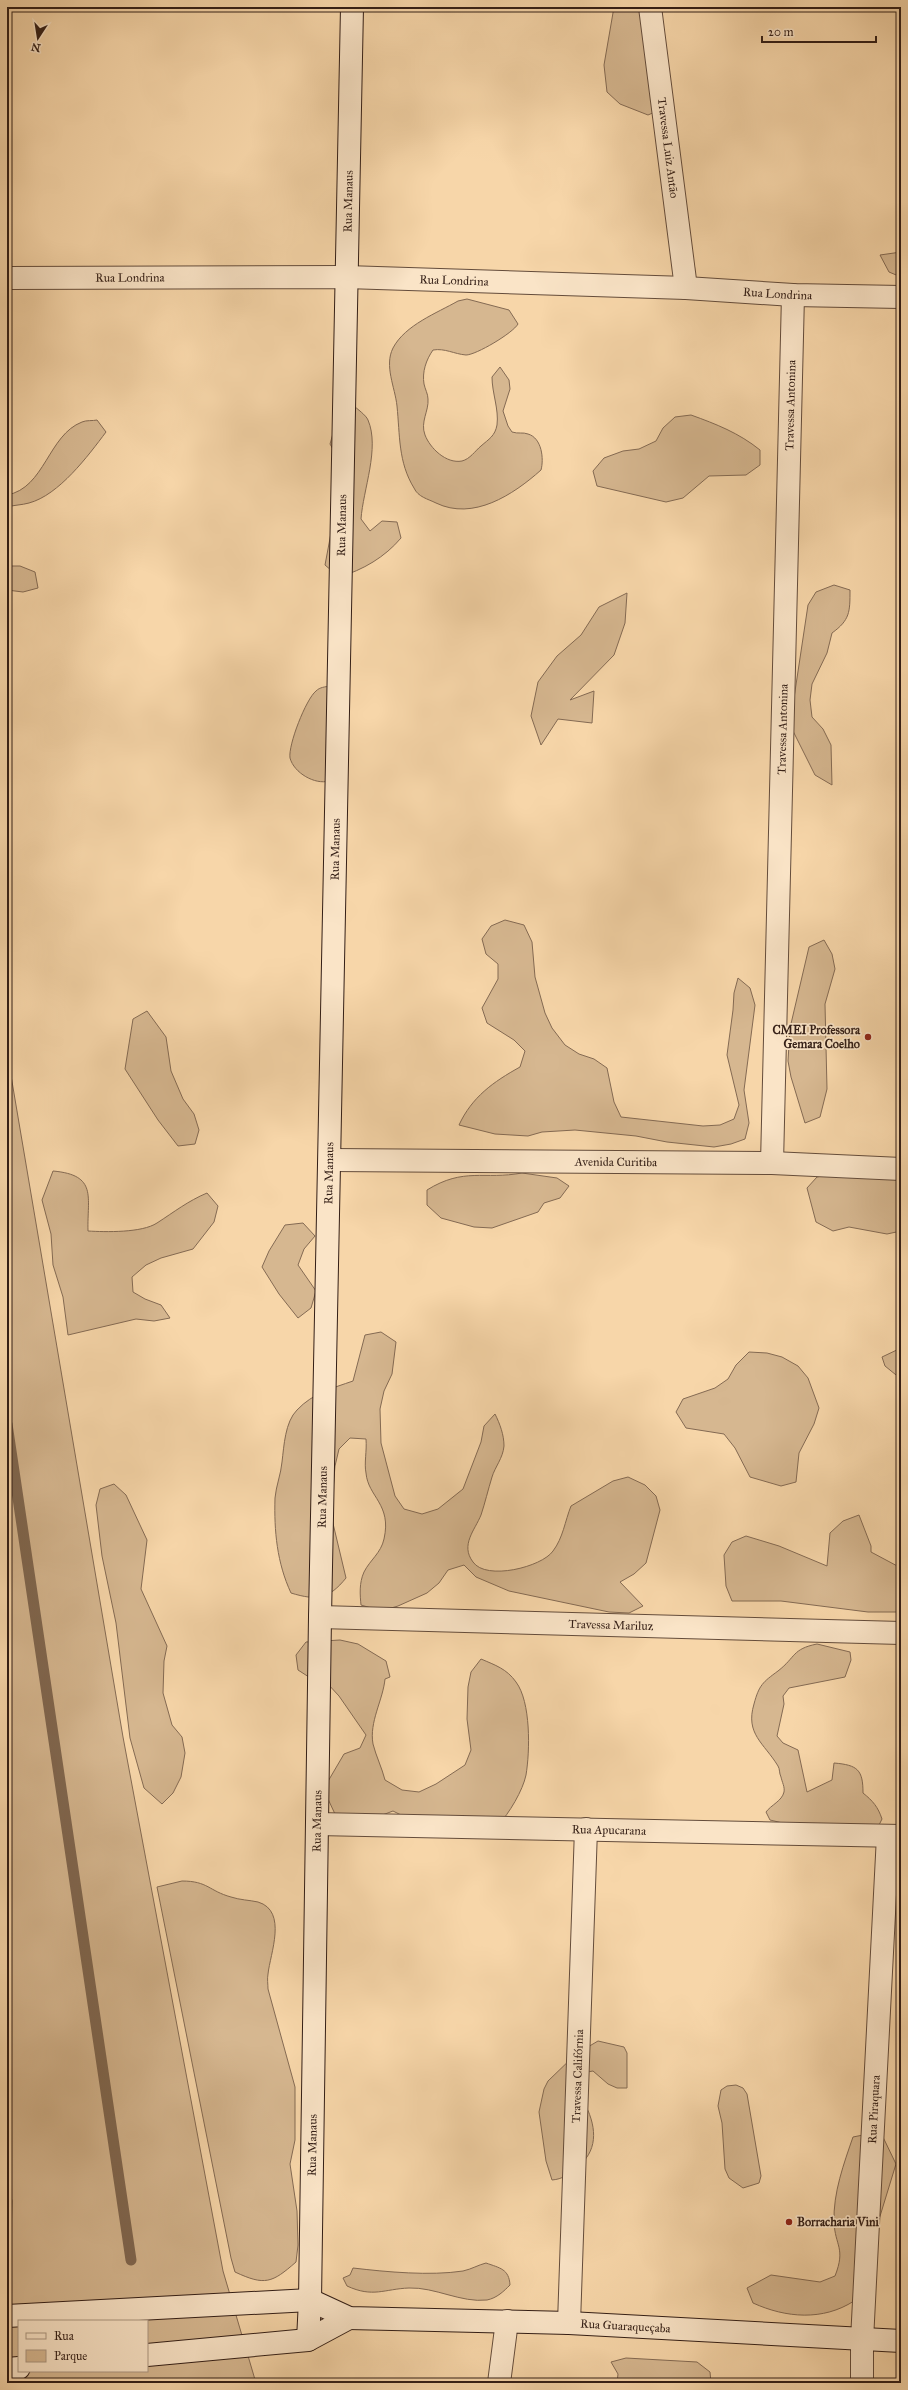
<svg xmlns="http://www.w3.org/2000/svg" width="908" height="2390" viewBox="0 0 908 2390" font-family="'IM FELL Great Primer',serif">
	<style>
		.green { fill: #d6b790; stroke: #846a53; fill-rule: evenodd }
		.lines { fill: none; stroke-linecap: round; stroke-linejoin: round }
		.stream { stroke: #806750; stroke-width: 11 }
		.street-casing { stroke: #644c3b; stroke-width: 24 }
		.secondary-casing { stroke: #331e16; stroke-width: 24 }
		.street { stroke: #fae4c7; stroke-width: 22 }
		.secondary { stroke: #fae4c7; stroke-width: 22 }
		.poi-dot { fill: #8f2418; stroke: #fae4c7; stroke-width: 1.5 }
		.labels { text-anchor: middle; dominant-baseline: central; stroke-width: 3.5; stroke-linejoin: round; paint-order: stroke }
		.street-label { font-size: 12px; fill: #331e16; stroke: #fae4c7 }
		.poi-label { font-size: 12px; font-weight: bold; fill: #331e16; stroke: #fae4c7; text-anchor: end }
	</style>
	<rect width="100%" height="100%" fill="#f7d6a9"/>
	<filter id="stains"><feTurbulence type="fractalNoise" baseFrequency=".005" numOctaves="4"/><feColorMatrix values="0 0 0 0 .2 0 0 0 0 .09 0 0 0 0 .02 0 0 0 .5 -.17"/></filter>
	<radialGradient id="worn" r=".72"><stop offset=".6" stop-color="#630" stop-opacity="0"/><stop offset="1" stop-color="#630" stop-opacity=".3"/></radialGradient>
	<path class="green" d="M 614,7 L 646,7 L 655,112 L 648,115 L 620,104 L 607,92 L 604,65 Z
		M 901,252 L 901,277 L 889,272 L 880,255 Z
		M 467,299 L 509,310 L 518,324 C 513,333 476,355 466,355 C 454,354 445,348 433,350 C 426,360 422,372 424,384 C 425,389 428,394 428,399 C 429,411 420,422 425,435 C 430,448 446,464 462,461 C 470,459 475,451 481,446 C 489,439 495,436 497,425 C 499,409 492,393 492,377 L 500,367 L 509,380 L 510,389 L 503,411 L 508,426 L 512,432 C 518,434 523,432 528,434 C 542,438 544,459 541,470 C 513,495 473,521 436,503 C 428,499 418,497 414,488 C 398,462 400,435 397,406 C 395,387 384,366 393,348 C 405,325 437,313 458,301 Z
		M 353,405 C 357,409 366,415 368,420 C 380,448 363,490 361,519 L 370,531 L 382,521 L 397,522 L 401,538 C 385,557 363,570 339,577 L 325,565 L 334,517 L 338,458 L 330,444 L 334,430 Z
		M 691,415 C 716,424 739,433 760,450 L 760,465 L 746,475 L 709,476 L 683,498 L 666,502 L 597,486 L 593,471 L 604,458 L 623,451 L 639,449 L 656,441 L 663,428 L 675,417 Z
		M 97,420 L 106,432 C 88,456 59,495 29,503 C 22,505 14,505 7,507 L 7,495 C 45,488 48,435 82,422 C 86,420 93,421 97,420 Z
		M 7,566 L 20,566 L 35,572 L 38,588 L 23,592 L 7,590 Z
		M 834,585 L 850,590 C 850,612 850,620 832,633 L 827,653 L 812,684 L 810,700 L 812,717 L 823,729 L 831,745 L 832,785 L 815,775 L 793,731 L 794,698 L 808,605 L 816,592 Z
		M 627,593 L 625,623 L 614,655 L 570,700 L 594,691 L 592,723 L 558,719 L 541,745 L 531,716 L 538,682 L 557,656 L 581,635 L 599,607 Z
		M 330,686 L 329,781 C 315,785 294,773 290,758 C 288,745 306,699 316,691 C 320,687 325,687 330,686 Z
		M 505,920 L 524,925 L 532,942 L 535,977 L 545,1013 L 552,1028 L 565,1045 L 579,1054 L 594,1059 L 607,1068 L 614,1102 L 621,1117 L 703,1126 L 720,1125 L 734,1119 L 739,1105 L 727,1055 L 733,1010 L 734,993 L 738,978 L 750,988 L 755,1005 L 744,1090 L 749,1123 L 745,1139 L 731,1144 L 714,1147 L 667,1142 L 636,1136 L 575,1130 L 542,1132 L 528,1136 L 495,1134 L 459,1125 C 472,1097 493,1082 520,1067 L 525,1051 L 514,1040 L 487,1023 L 482,1008 L 498,979 L 498,964 L 486,954 L 482,939 L 491,926 Z
		M 824,940 L 832,954 L 835,969 L 825,1004 L 827,1089 L 820,1117 L 805,1123 L 791,1077 L 788,1061 L 790,1028 L 809,947 Z
		M 147,1011 L 166,1037 L 171,1071 L 183,1099 L 194,1114 L 199,1130 L 195,1144 L 178,1146 L 158,1120 L 125,1069 L 133,1019 Z
		M 7,1052 L 123,1737 L 223,2271 L 256,2383 L 7,2383 L 12,2201 L 7,2176 ZM 19,2321 L 147,2321 L 147,2371 L 19,2371 Z
		M 53,1171 C 98,1175 87,1197 88,1231 C 105,1232 142,1233 157,1223 C 174,1212 188,1201 207,1193 L 218,1206 L 214,1222 L 193,1249 L 161,1258 L 146,1265 L 132,1277 L 133,1292 L 145,1299 L 161,1305 L 170,1318 L 154,1321 L 136,1319 L 68,1335 L 63,1297 L 53,1265 L 51,1234 L 42,1200 Z
		M 522,1173 L 557,1178 L 569,1186 L 560,1198 L 544,1203 L 538,1212 L 492,1228 L 474,1227 L 441,1218 L 427,1205 L 427,1190 C 464,1167 484,1180 522,1173 Z
		M 832,1174 L 901,1174 L 901,1231 L 887,1234 L 849,1227 L 833,1231 L 816,1222 L 807,1188 L 817,1177 Z
		M 303,1223 L 315,1236 L 304,1249 L 298,1265 L 316,1291 L 311,1308 L 298,1318 L 279,1294 L 262,1267 L 269,1251 L 285,1225 Z
		M 381,1332 L 396,1342 L 392,1374 L 384,1391 L 380,1409 L 381,1443 L 395,1496 L 404,1509 L 422,1514 L 438,1509 L 463,1489 L 481,1442 L 484,1426 L 495,1414 C 500,1424 504,1435 504,1446 C 503,1458 495,1467 492,1477 C 488,1490 485,1503 481,1515 C 475,1530 460,1545 473,1562 C 486,1581 542,1567 553,1551 C 563,1538 565,1521 571,1506 L 613,1481 L 628,1477 L 645,1485 L 656,1496 L 660,1510 L 646,1563 L 634,1574 L 620,1582 L 643,1606 L 629,1613 L 609,1612 L 509,1591 L 476,1577 L 464,1565 L 448,1570 L 439,1583 L 427,1593 L 398,1606 L 381,1611 L 361,1605 C 360,1595 359,1583 364,1572 C 370,1560 381,1553 384,1539 C 392,1504 368,1497 366,1473 C 364,1463 367,1451 366,1439 L 350,1438 L 339,1449 L 335,1466 L 331,1515 L 346,1578 C 329,1599 317,1601 291,1593 C 277,1563 274,1531 275,1498 C 276,1486 281,1474 282,1462 C 284,1446 285,1422 297,1410 C 313,1393 333,1388 353,1381 L 365,1335 Z
		M 901,1348 L 901,1379 L 885,1366 L 882,1357 Z
		M 749,1352 L 767,1353 L 782,1357 L 798,1366 L 808,1378 L 819,1408 L 814,1424 L 799,1453 L 796,1482 L 781,1486 L 750,1477 L 735,1448 L 724,1434 L 686,1428 L 676,1412 L 683,1399 L 715,1388 L 728,1379 L 736,1365 Z
		M 114,1484 L 126,1495 L 147,1540 L 141,1589 L 167,1646 L 164,1661 L 163,1693 L 172,1725 L 182,1737 L 185,1753 L 181,1777 L 173,1793 L 162,1804 L 144,1788 L 130,1738 L 116,1623 L 102,1556 L 96,1505 L 100,1489 Z
		M 859,1515 L 871,1546 L 871,1552 L 901,1568 L 901,1612 L 868,1612 L 781,1601 L 732,1601 L 726,1586 L 724,1555 L 732,1542 L 746,1536 L 779,1546 L 827,1566 L 830,1533 L 843,1521 Z
		M 340,1640 L 358,1644 L 386,1661 L 390,1677 L 385,1679 C 383,1700 369,1722 373,1744 C 376,1756 382,1768 385,1780 L 402,1790 L 419,1792 L 436,1784 L 465,1765 L 471,1750 L 467,1719 L 468,1687 L 471,1672 L 481,1659 C 495,1665 507,1669 516,1682 C 531,1702 530,1751 526,1775 C 523,1790 509,1814 498,1825 L 409,1819 L 393,1811 L 377,1817 L 335,1814 L 328,1799 L 327,1783 L 344,1754 L 360,1748 L 366,1735 L 339,1696 L 327,1683 L 312,1679 L 298,1670 L 296,1655 L 306,1642 Z
		M 817,1644 L 850,1652 L 851,1660 L 845,1677 L 789,1688 L 783,1696 L 784,1704 L 777,1736 L 783,1743 L 798,1750 L 807,1792 L 832,1780 L 834,1763 C 858,1765 863,1770 863,1793 C 873,1801 878,1807 882,1819 L 878,1827 L 787,1824 L 770,1820 L 766,1812 C 771,1805 782,1801 784,1792 C 785,1787 782,1782 781,1777 C 779,1773 780,1769 778,1766 C 764,1743 745,1734 754,1704 C 759,1685 763,1682 778,1671 C 796,1657 792,1649 817,1644 Z
		M 182,1881 C 208,1881 209,1891 231,1897 C 240,1900 249,1900 258,1902 C 288,1911 270,1954 268,1974 C 267,1979 268,1984 268,1989 L 295,2087 L 295,2140 L 290,2164 L 297,2211 L 298,2245 L 296,2262 C 272,2283 265,2286 235,2272 L 231,2258 L 157,1887 Z
		M 598,2041 L 624,2047 L 627,2053 L 627,2088 L 617,2088 L 608,2084 L 593,2071 L 576,2074 C 579,2084 581,2097 586,2106 C 597,2129 598,2152 576,2168 C 567,2175 563,2179 552,2180 L 546,2161 L 539,2112 L 544,2089 L 548,2081 L 576,2054 Z
		M 736,2085 L 743,2088 L 747,2094 L 761,2176 L 759,2183 L 743,2188 L 729,2178 L 725,2169 L 722,2123 L 718,2106 L 721,2090 L 727,2086 Z
		M 868,2134 L 882,2135 L 896,2164 L 854,2301 C 823,2321 786,2318 753,2303 L 747,2288 L 771,2275 L 820,2282 L 835,2276 C 846,2248 835,2246 834,2222 C 833,2193 844,2163 853,2137 Z
		M 486,2263 C 500,2268 509,2269 510,2285 C 504,2291 497,2298 487,2300 C 461,2303 435,2287 409,2288 C 384,2289 373,2298 347,2286 L 343,2278 L 350,2275 L 353,2268 C 387,2272 430,2276 463,2271 C 472,2269 478,2265 486,2263 Z
		M 626,2358 L 697,2362 L 710,2372 L 711,2383 L 617,2383 L 618,2374 L 611,2362 Z"/>
	<g class="lines">
		<path class="stream" d="M 7,1424 L 131,2260"/>
		<defs>
			<g id="street">
				<path id="s1" d="M 650,7 L 686,288"/>
				<path id="s2" d="M 7,278 L 346,277 L 686,288 L 793,295 L 901,297"/>
				<path id="s3" d="M 331,1160 L 772,1163 L 901,1169"/>
				<path id="s4" d="M 772,1163 L 793,295"/>
				<path id="s5" d="M 320,1617 L 901,1633"/>
				<path id="s6" d="M 317,1824 L 901,1836"/>
				<path id="s7" d="M 569,2323 L 586,1829"/>
				<path d="M 499,2383 L 507,2321"/>
				<path id="s8" d="M 862,2383 L 862,2340 L 888,1836"/>
			</g>
			<g id="secondary">
				<path id="s9" d="M 7,2316 L 310,2300 L 349,2318 L 569,2323 L 901,2341"/>
				<path id="s10" d="M 308,2340 L 310,2300 L 320,1617 L 352,7"/>
				<path d="M 147,2355 L 308,2340 L 349,2318"/>
				<path d="M 7,2369 L 19,2368"/>
			</g>
		</defs>
		<use href="#street" class="street-casing"/>
		<use href="#secondary" class="secondary-casing"/>
		<use href="#street" class="street"/>
		<use href="#secondary" class="secondary"/>
	</g>
	<g class="poi-dot">
		<circle cx="868" cy="1037" r="4"/>
		<circle cx="789" cy="2222" r="4"/>
	</g>
	<g class="labels">
		<g class="street-label">
			<text stroke="none"><textPath href="#s1" startOffset="142">Travessa Luiz Antão</textPath></text>
			<text stroke="none"><textPath href="#s10" startOffset="2139">Rua Manaus</textPath></text>
			<text stroke="none"><textPath href="#s2" startOffset="123">Rua Londrina</textPath></text>
			<text stroke="none"><textPath href="#s2" startOffset="447">Rua Londrina</textPath></text>
			<text stroke="none"><textPath href="#s2" startOffset="771">Rua Londrina</textPath></text>
			<text stroke="none"><textPath href="#s4" startOffset="758">Travessa Antonina</textPath></text>
			<text stroke="none"><textPath href="#s10" startOffset="1815">Rua Manaus</textPath></text>
			<text stroke="none"><textPath href="#s4" startOffset="434">Travessa Antonina</textPath></text>
			<text stroke="none"><textPath href="#s10" startOffset="1491">Rua Manaus</textPath></text>
			<text stroke="none"><textPath href="#s3" startOffset="285">Avenida Curitiba</textPath></text>
			<text stroke="none"><textPath href="#s10" startOffset="1167">Rua Manaus</textPath></text>
			<text stroke="none"><textPath href="#s10" startOffset="843">Rua Manaus</textPath></text>
			<text stroke="none"><textPath href="#s5" startOffset="291">Travessa Mariluz</textPath></text>
			<text stroke="none"><textPath href="#s10" startOffset="519">Rua Manaus</textPath></text>
			<text stroke="none"><textPath href="#s6" startOffset="292">Rua Apucarana</textPath></text>
			<text stroke="none"><textPath href="#s7" startOffset="247">Travessa Califórnia</textPath></text>
			<text stroke="none"><textPath href="#s8" startOffset="274">Rua Piraquara</textPath></text>
			<text stroke="none"><textPath href="#s10" startOffset="195">Rua Manaus</textPath></text>
			<text stroke="none"><textPath href="#s9" startOffset="623">Rua Guaraqueçaba</textPath></text>
		</g>
		<g class="poi-label">
			<text x="860" y="1030">CMEI Professora<tspan x="860" dy="14">Gemara Coelho</tspan></text>
			<text x="797" y="2222" text-anchor="start">Borracharia Vini</text>
		</g>
	</g>
	<rect width="908" height="2390" fill="none" stroke="#f7d6a9" stroke-width="24"/>
	<rect x="8" y="8" width="892" height="2374" fill="none" stroke="#331e16" stroke-width="2"/>
	<rect x="12" y="12" width="884" height="2366" fill="none" stroke="#331e16"/>
	<rect x="18" y="2320" width="130" height="52" fill="#fae4c7" stroke="#aa9580"/>
	<rect x="26" y="2333" width="20" height="6" fill="#fae4c7" stroke="#aa9580"/>
	<text x="54" y="2340" font-size="12" fill="#331e16">Rua</text>
	<rect x="26" y="2350" width="20" height="12" fill="#d6b790" stroke="#aa9580"/>
	<text x="54" y="2360" font-size="12" fill="#331e16">Parque</text>
	<g transform="translate(38 38) rotate(192)" stroke="#fae4c7" stroke-width="3" paint-order="stroke">
	<path d="M0-3L7 15L0 10L-7 15Z" fill="#331e16"/>
	<text y="-6" font-size="11" font-weight="bold" text-anchor="middle" fill="#331e16">N</text>
	</g>
	<path d="M762 36v6h114v-6" fill="none" stroke="#331e16" stroke-width="2"/>
	<text x="768" y="36" font-size="12" fill="#331e16" stroke="#fae4c7" stroke-width="3" paint-order="stroke">20 m</text>
	<rect width="100%" height="100%" filter="url(#stains)"/>
	<rect width="100%" height="100%" fill="url(#worn)"/>
</svg>
